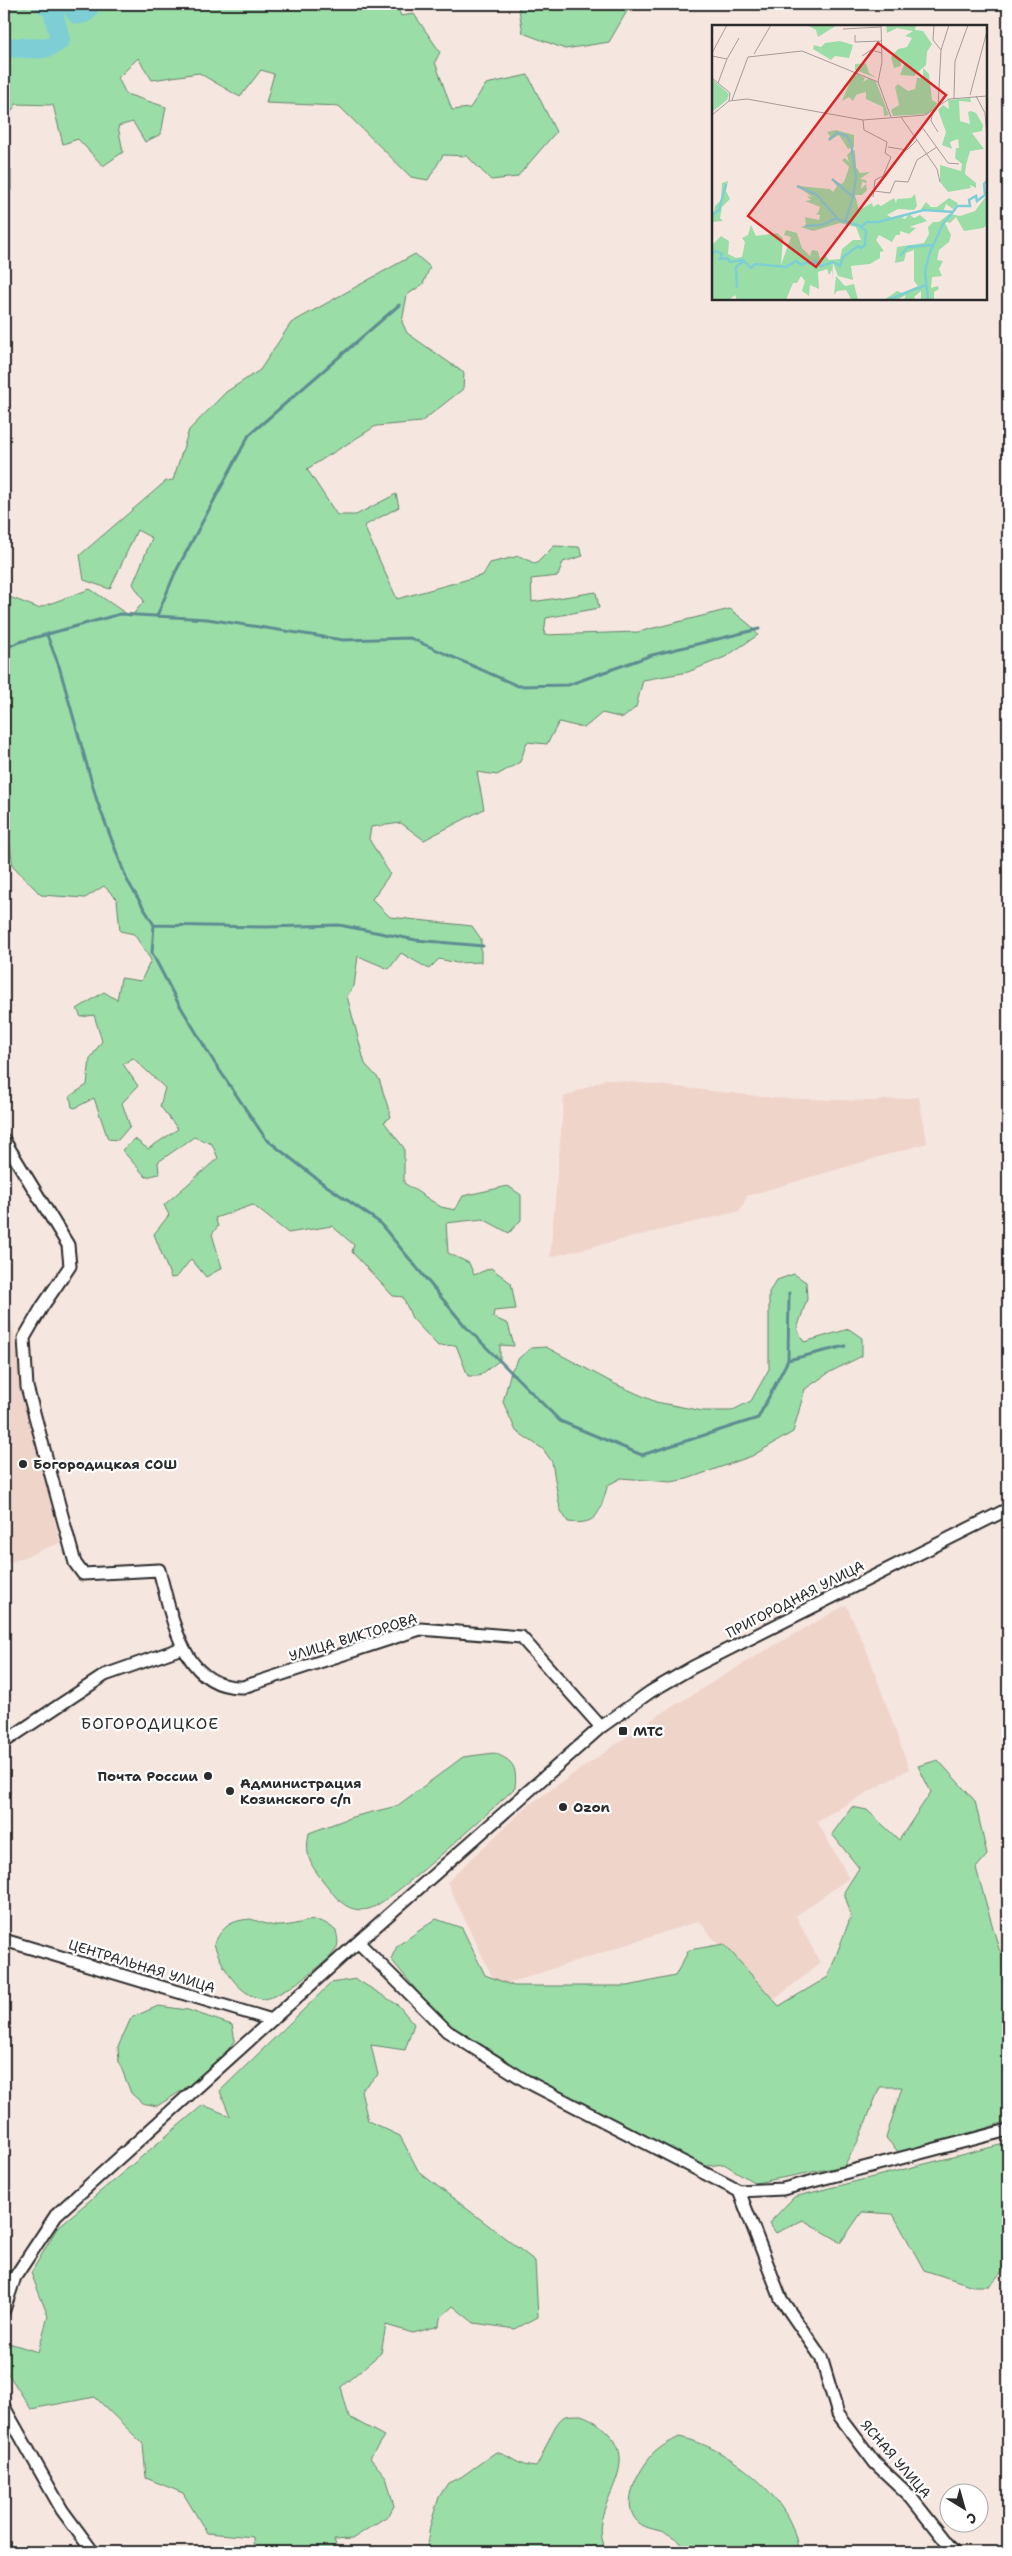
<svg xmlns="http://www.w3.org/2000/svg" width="1012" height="2556" viewBox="0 0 1012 2556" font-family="'Shantell Sans',sans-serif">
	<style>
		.built { fill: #efd4ca }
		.green { fill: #9bdda7; stroke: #638469 }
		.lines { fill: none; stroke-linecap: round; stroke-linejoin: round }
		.stream { stroke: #5d8d91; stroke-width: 3 }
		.river { stroke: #7ecfd5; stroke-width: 20 }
		.minor-casing { stroke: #2b2b2b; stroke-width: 15 }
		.minor { stroke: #fff; stroke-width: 11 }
		.poi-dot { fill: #2b2b2b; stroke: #fff; stroke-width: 2 }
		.labels { text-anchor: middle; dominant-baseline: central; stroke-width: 4.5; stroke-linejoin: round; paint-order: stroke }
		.poi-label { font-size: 14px; font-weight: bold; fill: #2b2b2b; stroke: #fff; text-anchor: start }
		.street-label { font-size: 14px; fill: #2b2b2b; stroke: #fff }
		.quarter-label { font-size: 16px; letter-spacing: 1px; fill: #2b2b2b; stroke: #fff }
		.inset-river { fill: none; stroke: #7ecfd5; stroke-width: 2.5 }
		.inset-road { fill: none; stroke: #a59b98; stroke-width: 1 }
		.view { fill: #d62828; fill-opacity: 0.15; stroke: #d62828; stroke-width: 2.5 }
		.inset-edge { fill: none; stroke: #2b2b2b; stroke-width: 2.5 }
	</style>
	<rect width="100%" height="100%" fill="#f6e6e0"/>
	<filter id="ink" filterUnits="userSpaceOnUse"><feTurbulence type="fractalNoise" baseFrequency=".02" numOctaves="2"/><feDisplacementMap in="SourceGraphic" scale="10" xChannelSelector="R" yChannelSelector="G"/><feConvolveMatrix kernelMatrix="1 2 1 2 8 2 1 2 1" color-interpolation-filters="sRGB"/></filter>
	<g filter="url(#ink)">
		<path class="built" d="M 605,1079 L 774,1098 L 872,1101 L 919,1097 L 927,1143 L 747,1196 L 740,1211 L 550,1257 L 564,1097 Z
			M 5,1284 L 23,1385 L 60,1543 L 4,1565 Z
			M 846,1605 L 868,1653 L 909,1769 L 817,1821 L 849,1878 L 796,1916 L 820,1963 L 768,2005 L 699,1921 L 497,1987 L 447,1882 L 526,1807 L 654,1718 L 759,1654 Z"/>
		<path class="green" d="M 4,4 L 396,4 L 401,16 L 414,14 L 440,52 L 435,62 L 452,110 L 470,108 L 486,84 L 528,75 L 556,132 L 517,177 L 491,180 L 467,156 L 443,155 L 428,180 L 411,177 L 339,106 L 266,103 L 274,74 L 261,70 L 240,97 L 199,73 L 152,80 L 138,58 L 118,78 L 126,94 L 166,107 L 161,134 L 145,142 L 133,122 L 118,126 L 123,152 L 103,166 L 78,139 L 63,144 L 53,105 L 16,104 L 4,123 Z
			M 518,4 L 631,4 L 609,42 L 565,49 L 523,33 Z
			M 4,164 L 11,170 L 11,190 L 4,193 Z
			M 415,254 L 430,267 L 423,284 L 407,295 L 402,322 L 407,333 L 464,373 L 463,389 L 421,422 L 376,426 L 307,469 L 337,515 L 356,515 L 396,494 L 399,507 L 364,526 L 397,599 L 483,575 L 490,563 L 519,556 L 536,564 L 554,546 L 579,547 L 583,556 L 563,562 L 558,576 L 531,579 L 532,602 L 596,592 L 599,608 L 546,618 L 544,635 L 638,632 L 730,609 L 750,625 L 758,635 L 725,657 L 688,672 L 643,680 L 636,707 L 623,718 L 602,713 L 584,728 L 559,722 L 547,744 L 527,742 L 520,762 L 497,775 L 477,772 L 484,809 L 424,840 L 401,823 L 371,827 L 369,839 L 390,874 L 372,899 L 390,917 L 472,926 L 481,939 L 481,962 L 457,963 L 439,959 L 429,969 L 401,953 L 389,969 L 358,956 L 354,986 L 347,996 L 365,1064 L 379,1079 L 391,1117 L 384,1122 L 404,1148 L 404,1183 L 441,1207 L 455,1210 L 463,1196 L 508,1186 L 521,1195 L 521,1220 L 509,1233 L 483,1219 L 446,1223 L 448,1253 L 469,1263 L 474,1275 L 491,1268 L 511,1283 L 516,1309 L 494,1311 L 493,1317 L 508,1324 L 514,1346 L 500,1345 L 500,1360 L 479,1376 L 468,1376 L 456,1345 L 438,1346 L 412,1318 L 403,1297 L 393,1296 L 352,1252 L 354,1245 L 332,1226 L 288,1233 L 253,1205 L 215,1218 L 218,1226 L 212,1234 L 222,1268 L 206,1277 L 191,1259 L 177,1277 L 171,1278 L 154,1234 L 169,1215 L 164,1205 L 218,1158 L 212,1144 L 194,1137 L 158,1162 L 159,1174 L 146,1177 L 122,1150 L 135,1139 L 148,1149 L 178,1129 L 160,1106 L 165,1088 L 133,1058 L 123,1064 L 138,1086 L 122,1103 L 130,1126 L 118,1140 L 108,1139 L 94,1098 L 75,1108 L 72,1107 L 70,1096 L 87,1085 L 90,1059 L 102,1041 L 94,1015 L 81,1017 L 77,1009 L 104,992 L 117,1000 L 121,978 L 141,981 L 151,960 L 134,934 L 120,931 L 117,899 L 104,886 L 85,898 L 41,895 L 13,866 L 10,845 L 4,847 L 4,598 L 7,596 L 38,608 L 90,589 L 131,617 L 144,601 L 133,584 L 152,538 L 137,530 L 110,589 L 84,580 L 80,555 L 166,481 L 173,480 L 189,430 L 226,392 L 260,370 L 291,323 Z
			M 794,1274 L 806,1282 L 807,1299 L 797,1329 L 804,1342 L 849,1329 L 862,1338 L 862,1356 L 830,1372 L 805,1389 L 793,1432 L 752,1456 L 687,1479 L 671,1482 L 621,1478 L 608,1485 C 599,1511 600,1526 568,1522 L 560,1509 L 552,1462 L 543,1449 L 516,1431 L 503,1402 L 511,1371 L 519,1358 L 531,1348 L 546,1347 L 613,1383 L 656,1402 L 703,1411 L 731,1411 L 751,1401 L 769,1369 L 769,1292 L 777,1280 Z
			M 494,1753 C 514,1761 517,1767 515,1788 C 493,1808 388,1906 368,1909 C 349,1913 338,1901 328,1887 C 312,1867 304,1859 309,1833 L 352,1817 L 397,1806 L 463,1757 Z
			M 938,1760 L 975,1801 L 987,1855 L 976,1868 L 999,1949 L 1008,1963 L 1008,2121 L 901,2155 L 886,2138 L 902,2087 L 880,2087 L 857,2143 L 844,2166 L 755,2183 L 724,2164 L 698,2167 L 528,2075 L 444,2024 L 391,1959 L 397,1946 L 436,1919 L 462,1928 L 485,1975 L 514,1986 L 628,1986 L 675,1976 L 689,1950 L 724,1944 L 779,2006 L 828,1977 L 851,1916 L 844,1892 L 859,1868 L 832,1834 L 852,1807 L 867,1810 L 899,1840 L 931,1792 L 918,1766 Z
			M 250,1919 C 259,1921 271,1927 281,1926 C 306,1925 314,1911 336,1931 C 337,1935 339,1942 337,1947 C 333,1960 277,2000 263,1999 C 238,1996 221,1965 214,1944 C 223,1926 230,1921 250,1919 Z
			M 356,1979 L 398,2005 L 414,2024 L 405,2050 L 371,2045 L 378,2075 L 361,2090 L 368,2121 L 400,2136 L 419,2172 L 535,2261 L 538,2317 L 515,2329 L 474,2323 L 453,2306 L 440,2318 L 439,2326 L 413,2333 L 386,2325 L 381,2353 L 341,2387 L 349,2417 L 384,2436 L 370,2458 L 386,2477 L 394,2506 L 389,2515 L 352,2539 L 334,2540 L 339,2552 L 254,2552 L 253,2537 L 207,2533 L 183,2493 L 146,2478 L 143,2444 L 95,2397 L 31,2409 L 5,2369 L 9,2343 L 38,2352 L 48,2316 L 31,2273 L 57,2228 L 203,2105 L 230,2116 L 220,2091 L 331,1983 Z
			M 158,2006 L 188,2010 L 232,2025 L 235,2040 C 216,2068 186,2089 157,2106 L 142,2103 L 131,2093 L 119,2062 L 118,2047 L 131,2018 Z
			M 1008,2143 L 1008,2265 L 989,2286 L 973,2286 L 924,2270 L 893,2214 L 862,2212 L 841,2242 L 803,2220 L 776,2233 L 769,2223 L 794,2197 Z
			M 581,2415 C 593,2419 600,2425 609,2434 C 645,2470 580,2513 607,2552 L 426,2552 L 430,2526 L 439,2497 L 448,2483 L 461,2477 L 496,2452 C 514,2457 517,2466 536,2467 C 545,2454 552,2423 565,2416 C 569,2415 577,2415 581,2415 Z
			M 679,2437 C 727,2446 796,2500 798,2552 L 691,2552 C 684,2547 678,2539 670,2535 C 661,2529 646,2530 638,2522 C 619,2504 639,2470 653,2454 C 661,2446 670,2442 679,2437 Z"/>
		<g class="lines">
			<path class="stream" d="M 157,616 L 175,573 L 249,435 L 399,305
				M 47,635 L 59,666 L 97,801 L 127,880 L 154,925 L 266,927 L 339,925 L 416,940 L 483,946
				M 4,649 L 19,642 L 120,614 L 207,619 L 343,640 L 410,638 L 518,686 L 568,685 L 652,655 L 759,629
				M 154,925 L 152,953 L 176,999 L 214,1062 L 266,1139 L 321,1182 L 379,1222 L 465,1326 L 560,1421 L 642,1455 L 758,1418 L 788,1360 L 789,1293
				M 788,1360 L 845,1346"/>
			<path class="river" d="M 70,4 L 77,14 C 86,15 88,11 90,4
				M 4,48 C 23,45 44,55 60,40 L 53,11 L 45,4"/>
			<defs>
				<path id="minor" d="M 4,1140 L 68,1245 L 70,1266 L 42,1307 L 24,1338 L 27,1387 L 75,1563 L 83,1574 L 159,1570 C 172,1616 182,1689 243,1687 L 420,1629 L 521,1637 L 601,1727
					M 4,1742 L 105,1675 L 182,1648
					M 4,1940 L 272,2020
					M 358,1942 L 447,2031 L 526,2081 L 739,2191 L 783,2189 L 1008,2130
					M 739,2191 L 781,2299 L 821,2357 L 838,2414 L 875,2463 L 909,2495 L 954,2552
					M 4,2310 L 15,2277 L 56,2215 L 358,1942 L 601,1727 L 650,1692 L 693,1667 L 1008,1509
					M 4,2407 L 62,2510 L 93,2552"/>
			</defs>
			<use href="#minor" class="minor-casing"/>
			<use href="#minor" class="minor"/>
		</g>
	</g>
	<g class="poi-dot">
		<circle cx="23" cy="1464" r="5"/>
		<rect x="618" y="1726" width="10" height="10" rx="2.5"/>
		<circle cx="208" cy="1776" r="5"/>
		<circle cx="230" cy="1791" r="5"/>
		<circle cx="563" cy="1807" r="5"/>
	</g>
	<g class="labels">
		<g class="poi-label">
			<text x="33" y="1464">Богородицкая СОШ</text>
			<text x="633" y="1731">МТС</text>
			<text x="198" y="1776" text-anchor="end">Почта России</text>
			<text x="240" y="1783">Администрация<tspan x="240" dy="16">Козинского с/п</tspan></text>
			<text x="573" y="1807">Ozon</text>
		</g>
		<g class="street-label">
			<text transform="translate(795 1599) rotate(-27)">ПРИГОРОДНАЯ УЛИЦА</text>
			<text transform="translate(353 1637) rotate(-17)">УЛИЦА ВИКТОРОВА</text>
			<text transform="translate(142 1966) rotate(17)">ЦЕНТРАЛЬНАЯ УЛИЦА</text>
			<text transform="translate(896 2459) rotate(49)">ЯСНАЯ УЛИЦА</text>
		</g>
		<g class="quarter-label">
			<text x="150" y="1723">БОГОРОДИЦКОЕ</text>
		</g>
	</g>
	<g transform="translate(712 25)">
		<rect width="275" height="275" fill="#f6e6e0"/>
		<path d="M 95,0 L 125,0 L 106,12 L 104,5 ZM 174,0 L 204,0 L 203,5 L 211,6 L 220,19 L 215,27 L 214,40 L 202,51 L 188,50 L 193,37 L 188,34 L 189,41 L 182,43 L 179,32 L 186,24 L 195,22 L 200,13 L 193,11 L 201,6 L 185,3 L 175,8 ZM 128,16 L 141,20 L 137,33 L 123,31 L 119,35 L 101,24 L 102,20 L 109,22 L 113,18 ZM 154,38 L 157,48 L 165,53 L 143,45 L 143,39 ZM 211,43 L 217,49 L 220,75 L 225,78 L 224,82 L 214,89 L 181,91 L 179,85 L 187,80 L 183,62 L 186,59 L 196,66 L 203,64 L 205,53 L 211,53 ZM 142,47 L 153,53 L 151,57 L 157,53 L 164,57 L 177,90 L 172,91 L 171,82 L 154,74 L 154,67 L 144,70 L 141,76 L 137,72 L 130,76 ZM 0,54 L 17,69 L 15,75 L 0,87 ZM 258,73 L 259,77 L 247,76 L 248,96 L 258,99 L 256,87 L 259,86 L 264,88 L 271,100 L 270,106 L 260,108 L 272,124 L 258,126 L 254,140 L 253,149 L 264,158 L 264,163 L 258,160 L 259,163 L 236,167 L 228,157 L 228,140 L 249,146 L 250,139 L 243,133 L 244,123 L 247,123 L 246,114 L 238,117 L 240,124 L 230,120 L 234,107 L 226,85 L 231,80 L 237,84 L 236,75 ZM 124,105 L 142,110 L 142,122 L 136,124 L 127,110 L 116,116 L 118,111 L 115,107 ZM 140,125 L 143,126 L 144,142 L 148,148 L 158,147 L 148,154 L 154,155 L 155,158 L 150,157 L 149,164 L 154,159 L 155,165 L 150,170 L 143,170 L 147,185 L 160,178 L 161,182 L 166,179 L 169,181 L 182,173 L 184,178 L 185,174 L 199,173 L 203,169 L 205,181 L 202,185 L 186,184 L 175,190 L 182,194 L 193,190 L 190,193 L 193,194 L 197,189 L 202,193 L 208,190 L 215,196 L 197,202 L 204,203 L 197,209 L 188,206 L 188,210 L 184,210 L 180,217 L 167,210 L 164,215 L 172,226 L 168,227 L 168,233 L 158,239 L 139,241 L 141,255 L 126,251 L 121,238 L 120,256 L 120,245 L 117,250 L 115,244 L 106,247 L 107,264 L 98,260 L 97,271 L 90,266 L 93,256 L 89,251 L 85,258 L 81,258 L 74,275 L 25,275 L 23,270 L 17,275 L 0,275 L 0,220 L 9,211 L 17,216 L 16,229 L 24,233 L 30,232 L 33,217 L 30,213 L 36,210 L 39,200 L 44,211 L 65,208 L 71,213 L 69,240 L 79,212 L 72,210 L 74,205 L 85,208 L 90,223 L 98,231 L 100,225 L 106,226 L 108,234 L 113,229 L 117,235 L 128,234 L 130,224 L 141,215 L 149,215 L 144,202 L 128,198 L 101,206 L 89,202 L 94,200 L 93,192 L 107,195 L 108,190 L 103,189 L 106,188 L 108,182 L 93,176 L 99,175 L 95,171 L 100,172 L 85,161 L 118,164 L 121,167 L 125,161 L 120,154 L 129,159 L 132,157 L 137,142 L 130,135 L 133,133 L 137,137 L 135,130 ZM 16,156 L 14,166 L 18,174 L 10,182 L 8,193 L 11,196 L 0,197 L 3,181 L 9,175 L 10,158 ZM 275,170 L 275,200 L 271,203 L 252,206 L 244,192 L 238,198 L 232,196 L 239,210 L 237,217 L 227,225 L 225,235 L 231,236 L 227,244 L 230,251 L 220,252 L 219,263 L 226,261 L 227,264 L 222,267 L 222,275 L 209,275 L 209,266 L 202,272 L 204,275 L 192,275 L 194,270 L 185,275 L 172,275 L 185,266 L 190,268 L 206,261 L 202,256 L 202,225 L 194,228 L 192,236 L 183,238 L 185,222 L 212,218 L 217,209 L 216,202 L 221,197 L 227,197 L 237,189 L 248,191 L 263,186 ZM 237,173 L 246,178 L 241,184 L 234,179 L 231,187 L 209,184 L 214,177 L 219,182 L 225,182 ZM 124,251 L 133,261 L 142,259 L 146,275 L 139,274 L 134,265 L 125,266 L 122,270 Z" fill="#9bdda7"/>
		<path class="inset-river" d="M 117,115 L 125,108 L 135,111 L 139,118 L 144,152 L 141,172M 120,154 L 141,172 L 133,197M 85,161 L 104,169 L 127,195 L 149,201M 0,190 L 7,185 L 14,159M 93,201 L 110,200 L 125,193M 0,229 L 4,226 L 10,229 L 8,234 L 15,233 L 18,237 L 31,235 L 39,243 L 43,239 L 74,242 L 84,236 L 90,240 L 95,237 L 101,240 L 103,236 L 109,241 L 121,237 L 128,241 L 131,232 L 146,221 L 149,223 L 153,220 L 154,206 L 149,202 L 155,197 L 166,197 L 212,185 L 241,187 L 245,181 L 258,181 L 257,175 L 264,171 L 265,176 L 273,170 L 272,159 L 275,156M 188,231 L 196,222 L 221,220M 25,263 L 24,242 L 33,235M 175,275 L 214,260M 216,275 L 213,246 L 218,227 L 231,199 L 241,187"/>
		<path class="inset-road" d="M 222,0 L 221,15 L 229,25M 131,4 L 169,2M 143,10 L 143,17 L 170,16M 0,28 L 15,0M 42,29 L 59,0M 0,31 L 15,34 L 6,58M 150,31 L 159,25 L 170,28M 15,34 L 27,13M 0,53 L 18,68 L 17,76M 166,57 L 170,37 L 169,0M 258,70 L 275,6M 264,71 L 273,88 L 275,114M 242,73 L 243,36 L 256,0M 20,75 L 36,32 L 90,26 L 166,57 L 179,92M 226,82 L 229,25 L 237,0M 221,86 L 219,96 L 226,107M 0,90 L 17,76 L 35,74 L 151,95 L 213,90 L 237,74 L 275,71M 189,92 L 225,144 L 228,157M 151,95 L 152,105 L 175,117 L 173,128 L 179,132 L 171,151 L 163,155 L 161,172M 210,102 L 236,138 L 247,139M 176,122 L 195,125 L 205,115M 162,166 L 178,168 L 183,156 L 196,157 L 205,135 L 225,122"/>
		<path class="view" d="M 166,18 L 234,70 L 104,242 L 36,191 Z"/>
		<rect width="275" height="275" class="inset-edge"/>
	</g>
	<rect width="1012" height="2556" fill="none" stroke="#fff" stroke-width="20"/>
	<rect x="10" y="10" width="992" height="2536" fill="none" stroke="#2b2b2b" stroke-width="2" filter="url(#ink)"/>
	<g transform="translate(964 2508) rotate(143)"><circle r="24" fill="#ffffff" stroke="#aaaaaa"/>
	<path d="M0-4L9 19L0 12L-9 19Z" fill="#2b2b2b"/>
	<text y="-8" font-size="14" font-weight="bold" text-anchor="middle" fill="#2b2b2b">С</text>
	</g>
</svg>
